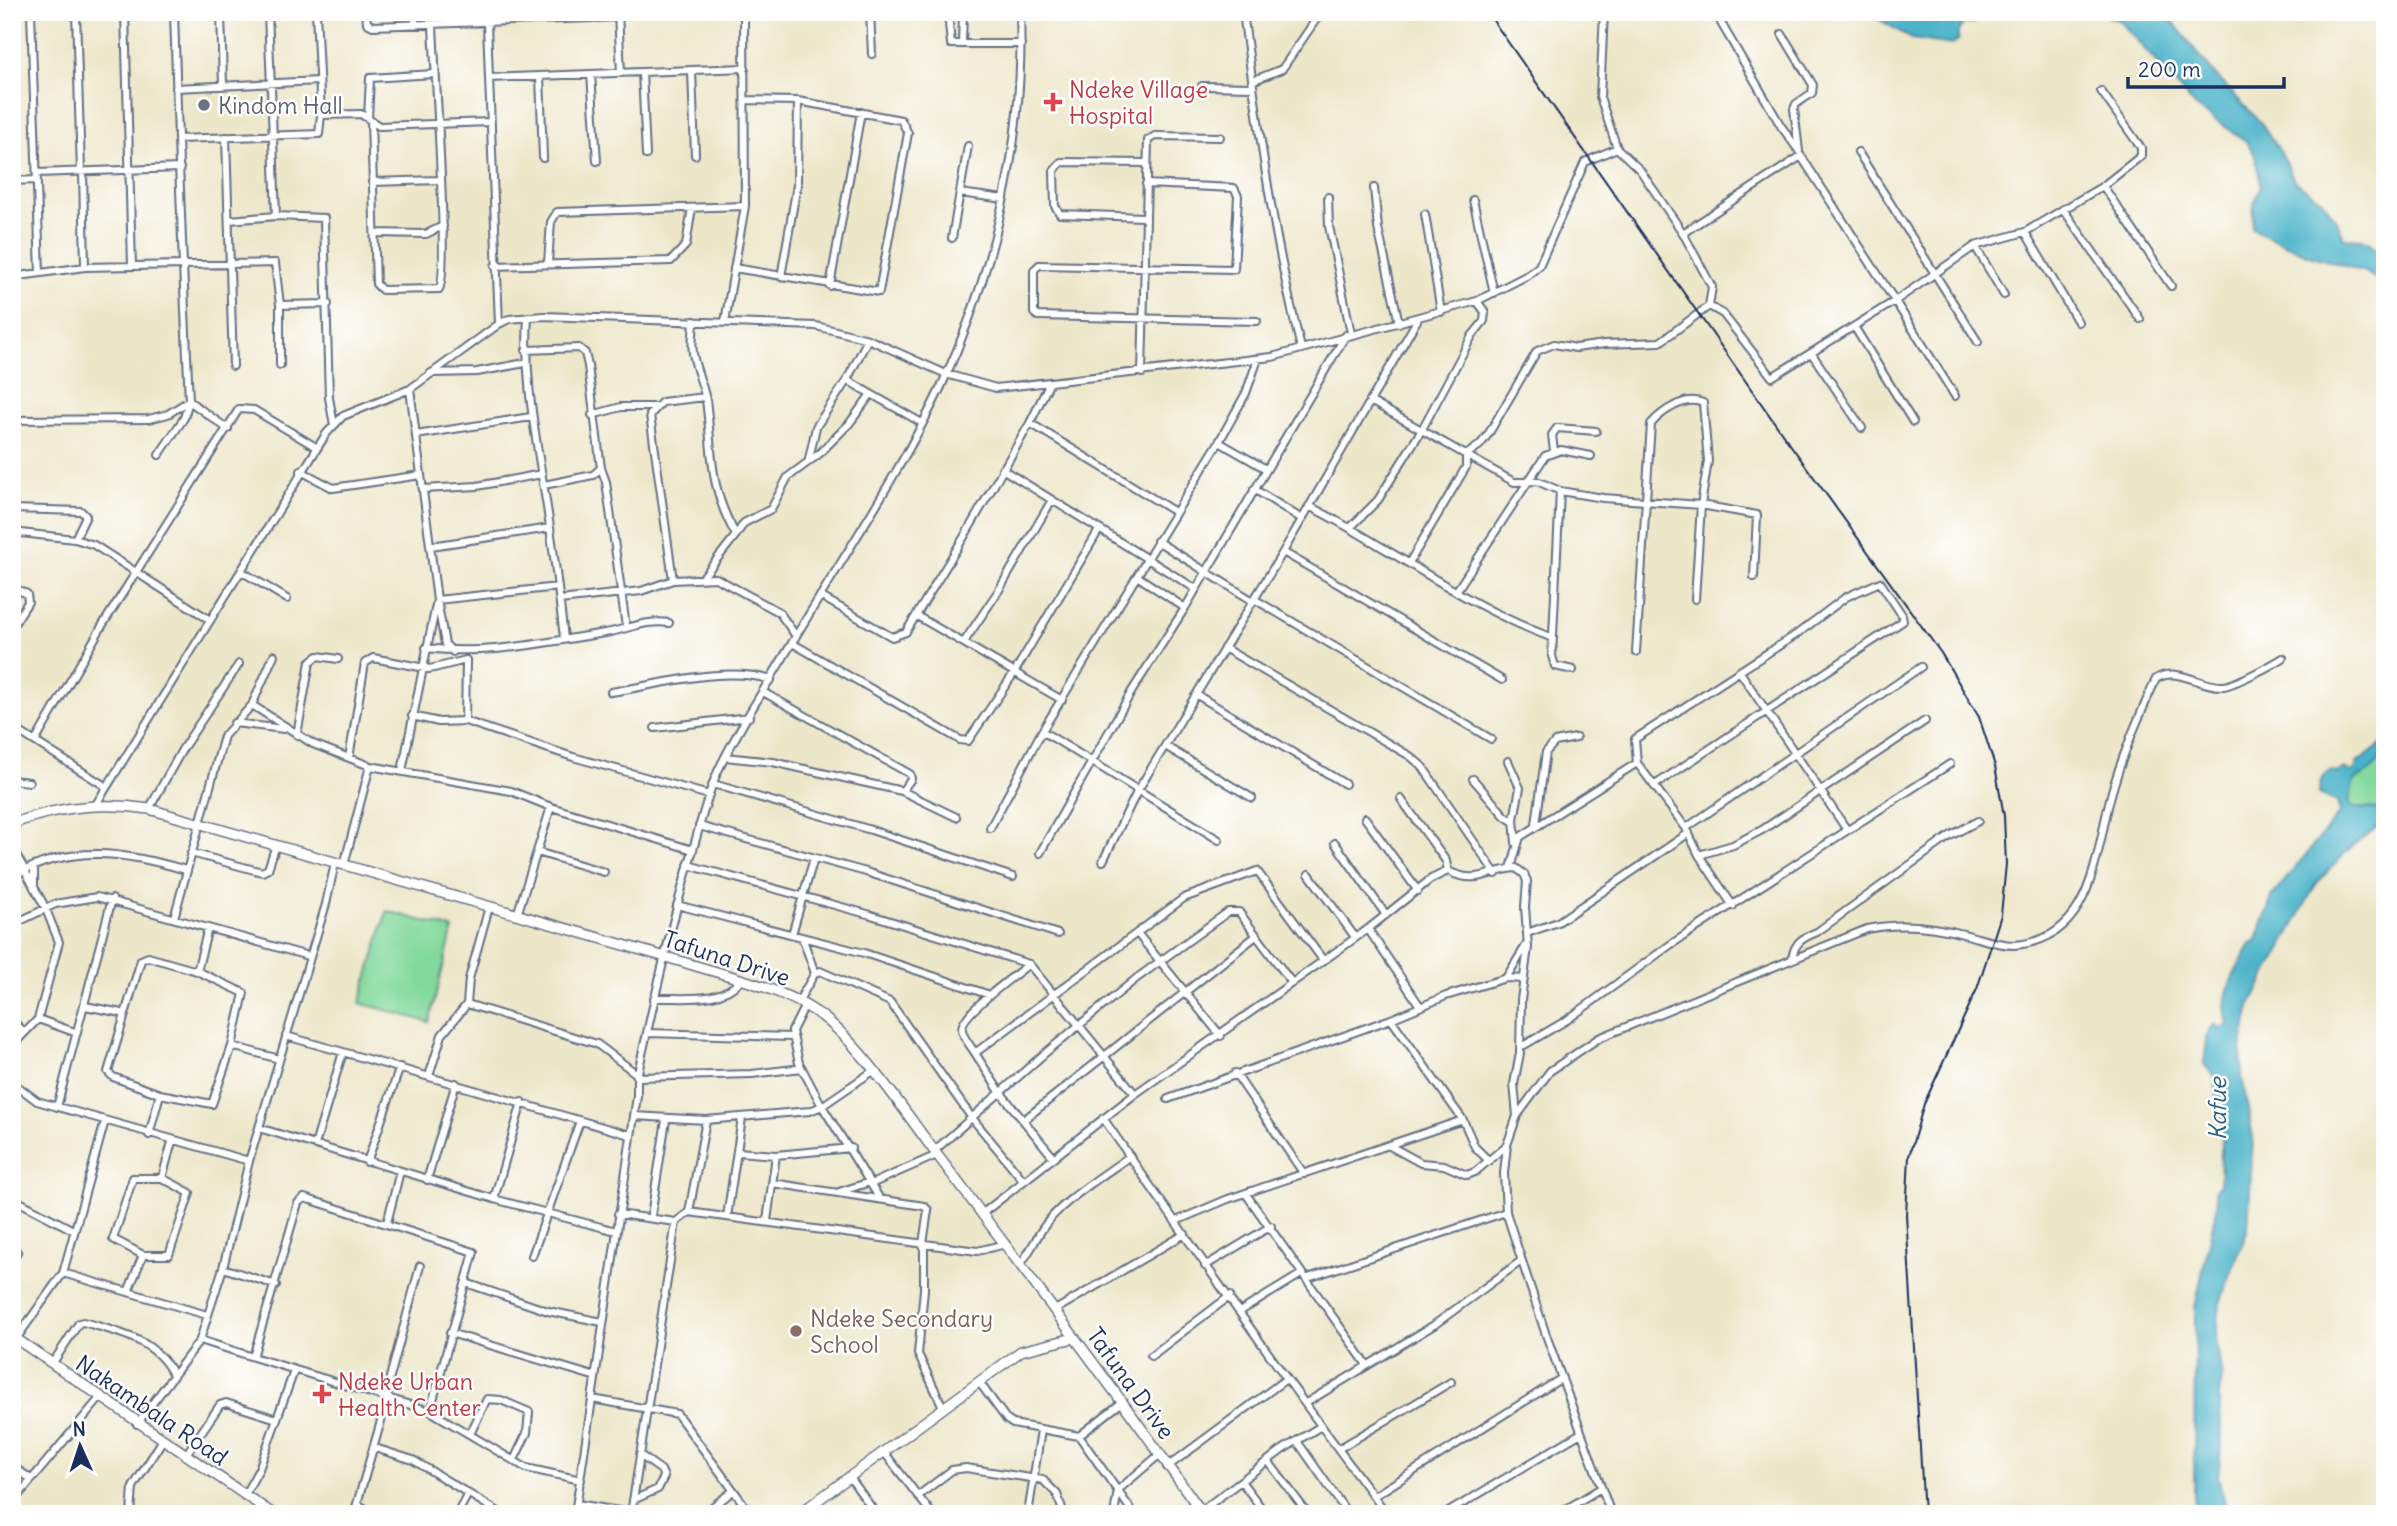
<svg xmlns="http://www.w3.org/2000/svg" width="2397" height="1526" viewBox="0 0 2397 1526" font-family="Delius,sans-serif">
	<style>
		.green { fill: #83d99d; stroke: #4f847e; stroke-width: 2 }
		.water { fill: #49b2c8; stroke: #327093; stroke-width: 2 }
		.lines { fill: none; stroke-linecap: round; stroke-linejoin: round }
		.minor-casing { stroke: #646f84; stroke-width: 10 }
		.secondary-casing { stroke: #646f84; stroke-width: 12 }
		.minor { stroke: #fff; stroke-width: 6 }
		.secondary { stroke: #fff; stroke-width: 9 }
		.rail { stroke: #1b2f5e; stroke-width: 2 }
		.health-dot { fill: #e0444e; stroke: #fff; stroke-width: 2.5 }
		.worship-dot { fill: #6b7280; stroke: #fff; stroke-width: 2.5 }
		.education-dot { fill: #8d6e63; stroke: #fff; stroke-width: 2.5 }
		.labels { text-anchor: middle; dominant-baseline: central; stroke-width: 5; stroke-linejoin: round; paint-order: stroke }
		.health-label { font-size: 23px; fill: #be3a42; stroke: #fff; text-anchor: start }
		.worship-label { font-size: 23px; fill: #5b616d; stroke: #fff; text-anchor: start }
		.street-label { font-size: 23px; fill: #1b2f5e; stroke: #fff }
		.education-label { font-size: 23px; fill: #785e54; stroke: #fff; text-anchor: start }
		.water-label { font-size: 24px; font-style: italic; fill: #2b5d83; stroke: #fff }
	</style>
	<rect width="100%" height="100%" fill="#fff"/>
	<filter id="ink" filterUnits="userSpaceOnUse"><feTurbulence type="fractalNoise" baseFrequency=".0143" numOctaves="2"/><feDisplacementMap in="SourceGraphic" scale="14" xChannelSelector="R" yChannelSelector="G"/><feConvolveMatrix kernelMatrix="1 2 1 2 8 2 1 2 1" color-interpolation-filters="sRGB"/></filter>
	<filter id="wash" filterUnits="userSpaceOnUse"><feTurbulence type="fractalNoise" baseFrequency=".00686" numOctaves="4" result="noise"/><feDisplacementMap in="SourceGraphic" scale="28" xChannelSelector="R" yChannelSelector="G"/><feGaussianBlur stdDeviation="1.57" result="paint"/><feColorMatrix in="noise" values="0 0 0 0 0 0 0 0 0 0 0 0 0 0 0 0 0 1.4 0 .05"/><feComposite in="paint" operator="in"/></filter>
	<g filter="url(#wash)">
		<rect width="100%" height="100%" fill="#ede7ca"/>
		<path class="green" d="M 2385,754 L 2385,809 L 2353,808 L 2349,802 L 2354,780 L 2368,773 Z
			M 387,911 L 453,929 L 429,1022 L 360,1003 Z"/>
		<path class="water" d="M 1867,12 L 1940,12 L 1945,19 L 1953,21 L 1960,12 L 1993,12 L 1971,24 L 1964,23 L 1958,31 L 1958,40 L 1952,45 L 1912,39 Z
			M 2098,12 L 2166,13 L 2216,76 L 2261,123 L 2281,153 L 2295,182 L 2321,199 L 2336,219 L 2344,238 L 2363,239 L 2385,253 L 2385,285 L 2365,272 L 2309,255 L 2252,229 L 2254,203 L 2261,187 L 2255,155 L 2246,141 L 2196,107 L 2120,21 Z
			M 2385,742 L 2385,754 L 2368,773 L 2354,780 L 2349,802 L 2353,808 L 2385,809 L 2385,821 L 2350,848 L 2316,884 L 2250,1006 L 2241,1050 L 2242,1076 L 2253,1138 L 2248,1228 L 2220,1303 L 2216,1338 L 2222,1378 L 2219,1396 L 2222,1438 L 2218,1477 L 2228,1514 L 2198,1514 L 2194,1499 L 2195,1307 L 2217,1204 L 2215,1189 L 2220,1184 L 2222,1118 L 2216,1103 L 2215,1078 L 2204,1064 L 2208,1032 L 2215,1024 L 2220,1029 L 2228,1024 C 2218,994 2237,970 2251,944 L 2256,942 L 2273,895 L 2340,813 L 2337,802 L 2319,794 L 2321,780 L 2330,771 L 2337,773 L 2343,769 L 2351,772 L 2356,769 L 2356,764 Z"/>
	</g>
	<g filter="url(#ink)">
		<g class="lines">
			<defs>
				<path id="minor" d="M 31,12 L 40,273
					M 76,12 L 81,172
					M 125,12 L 132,266
					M 174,12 L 178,139
					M 221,12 L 223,85
					M 268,12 L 276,216
					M 366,12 L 367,23 L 373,26 L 618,17
					M 415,12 L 415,23
					M 465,12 L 465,23
					M 618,12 L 621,73
					M 870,12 L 872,54
					M 948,12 L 951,44 L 1021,44
					M 1243,12 C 1258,125 1273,238 1301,348
					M 1604,12 L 1600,97 L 1617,148
					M 487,23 L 489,78
					M 1721,23 L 1781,126 L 1799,151
					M 1782,34 L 1813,85 L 1812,93 L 1796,104 L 1794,109 L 1799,151
					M 962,44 L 963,12
					M 692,70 L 695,155
					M 642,72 L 646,155
					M 591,74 L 597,161
					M 540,76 L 543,158
					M 1252,81 L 1282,69 L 1317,18 L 1325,12
					M 1202,86 L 1252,87
					M 176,88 L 319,81
					M 321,115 L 361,114 L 379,126 L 490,122
					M 368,118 L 370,78 L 434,74
					M 371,121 L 376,284 L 382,290 L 439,289 C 450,277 434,58 433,25
					M 226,137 L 233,366
					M 1858,152 L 1978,342
					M 83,172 L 85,267
					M 37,173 L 180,168
					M 12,181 L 37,180
					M 372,182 L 439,180
					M 1146,184 L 1234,188 L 1238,196 L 1234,269 L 1039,265 L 1034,270 L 1034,313 L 1038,316 L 1257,321
					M 2103,186 L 2171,286
					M 1374,188 L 1378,228 L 1399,323
					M 960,193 L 1004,199
					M 1328,197 L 1329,226 L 1351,333
					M 1473,200 L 1494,293
					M 2063,209 L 2140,319
					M 1425,214 L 1441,312
					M 1144,217 L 1060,214 L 1055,206 L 1054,171 L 1061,162 L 1146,163
					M 230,220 L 276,216 L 324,218 L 329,398 L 334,425
					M 2025,232 L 2078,322
					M 375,233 L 426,234 L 443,226
					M 1683,233 L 1712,287 L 1709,306 L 1723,314 L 1772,377 L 1895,301 L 1955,396
					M 952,238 L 968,146
					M 1975,246 L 2004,295
					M 548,263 L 551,222 L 557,212 L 745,206
					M 495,266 L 671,261 L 686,245 L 692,208
					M 734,268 L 879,292 L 908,133 L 901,120 L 798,101 L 746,100
					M 12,277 L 85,267 L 183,265 L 178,139 L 319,134 L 321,115 L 316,12
					M 781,277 L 797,185 L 798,101
					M 830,286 L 861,112
					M 280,305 L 328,304
					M 528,317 C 524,377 534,425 543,483 C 552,534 558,586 564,638
					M 694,321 C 694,331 691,343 693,353 C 695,369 703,384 706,400 C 713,452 708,487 736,535 L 703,577
					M 725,322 L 745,206 L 744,12
					M 499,324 L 489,78 L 745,68
					M 1855,328 L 1913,422
					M 526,350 L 579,348 L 585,353 L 588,366 L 601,468 L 593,475 L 544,485
					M 1812,354 L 1862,428
					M 431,373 L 477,372 L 525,363
					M 1142,373 L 1148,140 L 1155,136 L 1220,137
					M 847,380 L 868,339
					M 410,389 L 437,600 L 445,644 L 453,652
					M 189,401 L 228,429
					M 1370,401 L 1514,482 L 1537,481 L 1560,491 L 1603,498 L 1701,505 L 1695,599
					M 592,415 L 621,407 L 655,407
					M 12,420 L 149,419 L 168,414 L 187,402
					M 1030,423 L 1175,512
					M 416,435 L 531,417
					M 1219,442 L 1266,469
					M 1554,451 L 1552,435 L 1557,428 L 1596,431
					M 159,455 L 184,418 L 189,401 L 183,265 L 275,263 L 280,305 L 280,365
					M 809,459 L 816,427 L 847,380 L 871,394
					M 601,468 L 606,482 L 626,627
					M 1002,469 L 1196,589
					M 301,471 L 333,488 L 421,475
					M 423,489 L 477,486 L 542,474
					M 1254,489 L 1302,519
					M 1560,491 L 1552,656 L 1555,666 L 1573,670
					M 1309,506 C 1391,547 1466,607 1553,638
					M 12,509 L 81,511 L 86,516 L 75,539
					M 1351,527 L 1378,500 L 1421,431 L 1472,336 L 1484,321 L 1485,312 L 1477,301
					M 12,532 L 75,539 L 94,545 L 210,620
					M 736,535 L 744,523 L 771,509 L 788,477 L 819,454 L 849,424 L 871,394 L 922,423
					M 1157,541 L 1253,601
					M 431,546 L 550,528
					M 1283,552 L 1502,680
					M 1409,563 L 1466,467 L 1466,455 L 1480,445 L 1489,433 L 1537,351 L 1554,344 L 1576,348 L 1604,344 L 1660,342 L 1709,306
					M 241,571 L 287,599
					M 1137,576 L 1185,608
					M 673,580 L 650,415 L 662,402 L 705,397
					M 12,587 L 27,594 L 28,602 L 12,627
					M 1457,590 L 1545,456 L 1561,450 L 1591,456
					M 820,596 L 892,637 L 906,632 L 964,537 L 1030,423 L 1049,384
					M 1254,599 L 1491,739
					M 560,600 L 641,591 L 673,580 L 716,578 L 779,612 L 796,636
					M 917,616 L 1062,700
					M 964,642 L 999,590 L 1052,500
					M 792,643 L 960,740 L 968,741 L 1014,673 L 1099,530
					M 426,648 C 486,656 545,642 605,633 C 626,630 646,619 669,623
					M 1224,648 L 1410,756 L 1422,766 L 1496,874
					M 1636,652 L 1651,424 C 1662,411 1686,395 1703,403 L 1708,461 L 1701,505 L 1757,515 L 1754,577
					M 1740,672 L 1847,830
					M 611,692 C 658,685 725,665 771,680
					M 763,692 L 910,774 L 911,779 L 902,791
					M 1197,695 L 1345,784
					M 252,705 L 313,744 L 370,766 L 511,791 L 551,807 L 693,850
					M 412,716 L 439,722 L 465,721 L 573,757 L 709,795
					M 465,721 L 466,660
					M 234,723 L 284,729
					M 12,727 L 105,786
					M 655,728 L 749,717
					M 1042,731 L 1219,840
					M 297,735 L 310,662 L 318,656 L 338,659
					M 36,740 L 102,626 L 239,409 L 254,410 L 316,447
					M 1165,746 L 1252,798
					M 725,757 L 773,762 L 902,791 L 956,817
					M 349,758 L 365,663 L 373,658 L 430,669 L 466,660
					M 1508,761 L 1520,788 L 1514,819 L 1516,843
					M 402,771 L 437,600 L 558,587
					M 1473,779 L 1505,816 L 1514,822
					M 12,780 L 29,782
					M 713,784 L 871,830 L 1013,877
					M 1655,785 L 1903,621 L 1902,615 L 1880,582 L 1846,597 L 1797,634 L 1635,739 L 1637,763 L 1686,828
					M 1401,799 L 1446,861 L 1448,871
					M 95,806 L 326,434 L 343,416 L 410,389 L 499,324 L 509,319 L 543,316 L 816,326 L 868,339 L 946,374 L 996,388 L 1272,357 L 1477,301 L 1528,275 L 1539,266 L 1585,162 L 1617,148 L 1640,170 L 1683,233 L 1801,156 L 1895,301 L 1975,246 L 2025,232 L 2103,186 L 2141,156 L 2141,148 L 2101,91
					M 149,809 L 183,748 L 239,664
					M 1365,818 L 1418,891
					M 1536,824 L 1546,752 L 1555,742 L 1576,738
					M 699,826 L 866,872 L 1058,934
					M 990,828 L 1042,731 L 1219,442 L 1246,393 L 1258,359
					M 1335,843 L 1386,915
					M 12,847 L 45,907 L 59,942 L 38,1019 L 12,1046
					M 537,852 L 604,872
					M 191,853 L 262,872 L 268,869 L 276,845
					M 1040,853 L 1132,691 L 1185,608 L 1346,335
					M 1699,855 L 1733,845 L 1762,830 L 1925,721
					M 1103,861 L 1138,790 L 1283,552 L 1419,317
					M 344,865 L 370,766
					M 688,865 L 871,915 L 1029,964 L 1135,1094
					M 34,866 L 34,888
					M 1511,868 L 1520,837 L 1637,763
					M 1309,874 L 1355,937
					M 12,877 C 70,843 125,852 186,870
					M 677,905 L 864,953 L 990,995
					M 1733,906 L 1699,855 L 1686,828 L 1921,667
					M 517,915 L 551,807
					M 174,918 L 224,736 L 252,705 L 274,655
					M 12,925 L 55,904 L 97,897 L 308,956
					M 1368,929 L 1420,1006
					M 1137,933 L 1221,1036
					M 1527,933 L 1558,922 L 1689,833
					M 792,934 L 814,858
					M 802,937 L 815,973
					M 148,957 L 197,971 L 244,993 L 232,1046 L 212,1104 L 160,1094 L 113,1077 L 108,1072 L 141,960 Z
					M 1792,958 C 1795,942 1802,938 1817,932 L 1950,836 L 1978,821
					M 197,971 L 208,928
					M 1506,978 L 1527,944
					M 654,998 C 685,997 720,1004 741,980
					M 798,1002 L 815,973 L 820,971 L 890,1002 L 972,1118 L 1024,1181
					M 467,1004 L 597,1044 L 638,1075
					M 805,1005 L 792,1031 L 799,1063 L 822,1106 L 880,1199
					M 85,1006 L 122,1013
					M 38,1019 L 77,1033
					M 1391,1019 L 1463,1120 L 1475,1147 L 1489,1161
					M 12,1020 L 24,1032
					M 647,1033 L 792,1037
					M 286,1036 L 343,1052 L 315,1145
					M 232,1046 L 279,1059
					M 1521,1047 L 1567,1020 L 1670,945 L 1950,764
					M 343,1052 L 630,1135
					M 975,1053 C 971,1046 962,1037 962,1029 C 960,1014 1017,974 1029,964
					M 1235,1073 L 1304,1174
					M 429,1076 L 442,1035 L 467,1004 L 469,979 L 489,907
					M 637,1077 L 752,1074 L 802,1068
					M 12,1082 L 37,1101 L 249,1161
					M 1168,1099 L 1391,1019 L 1446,996 L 1506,978 L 1524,979
					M 57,1107 L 112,899
					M 634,1116 L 706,1120 L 810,1111 L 822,1106 L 873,1071
					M 1103,1118 C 1196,1252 1289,1385 1387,1514
					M 1025,1119 L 1256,936
					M 259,1128 L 494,1199 L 616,1231
					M 149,1135 L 160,1094
					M 1390,1146 L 1421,1163 L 1444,1165 L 1467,1175 L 1475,1172 L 1507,1145
					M 934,1151 L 1044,1054 L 1137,978 L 1228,912 L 1239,912 L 1292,983
					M 738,1152 L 776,1155 L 851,1148
					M 1054,1158 L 1000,1092 L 975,1053 L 1184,898 L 1257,871 L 1323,960
					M 367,1162 L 400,1067
					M 133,1178 L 162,1178 L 190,1193 L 169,1255 L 143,1255 L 113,1239 Z
					M 162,1178 L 172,1142
					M 427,1180 L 456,1083
					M 772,1183 L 924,1206 L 928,1210 L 923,1244
					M 871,1184 L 937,1155
					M 839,1192 L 870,1182
					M 1246,1194 L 1367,1365
					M 12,1198 L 73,1230
					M 494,1199 L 522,1102
					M 689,1212 L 706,1120
					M 983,1213 L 1135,1094 L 1368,929 L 1431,879 L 1448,871 C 1478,886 1489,870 1516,868 L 1524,874 L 1527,881 L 1525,907 L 1528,947 L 1521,1000 L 1520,1053 L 1514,1084 L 1517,1116
					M 618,1214 L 676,1222 L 631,1514
					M 651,1216 L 666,1120
					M 727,1217 L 742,1118
					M 767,1221 L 776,1155
					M 1176,1221 L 1228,1199 L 1463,1120
					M 676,1222 L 689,1212 L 977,1251 L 1006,1244
					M 387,1223 L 400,1171
					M 924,1244 L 924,1289 L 918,1354 L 943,1407
					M 12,1248 L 17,1252 L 12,1260
					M 532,1256 L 580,1121
					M 1021,1263 C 1030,1252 1034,1242 1041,1231 C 1059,1202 1103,1176 1130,1156
					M 1205,1266 L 1271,1226
					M 223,1268 L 276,1285
					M 63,1273 L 105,1121
					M 1308,1278 L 1506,1212
					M 466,1283 L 548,1311 L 602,1322
					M 128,1292 L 143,1255
					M 1055,1310 L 1185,1234
					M 1241,1311 L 1303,1273
					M 450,1333 L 593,1376
					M 16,1339 L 63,1273 L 207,1315
					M 200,1340 L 253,1357 L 298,1203 L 304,1198 L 311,1200 L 474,1252 L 430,1411
					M 1151,1356 L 1230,1296
					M 253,1357 L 430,1411 L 526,1468 L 581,1480
					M 52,1364 L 79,1323 L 83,1322 C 118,1332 155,1339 172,1373
					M 979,1382 L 1007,1420 L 1013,1424 L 1079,1436 L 1134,1514
					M 385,1396 L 420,1266
					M 592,1399 L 677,1414 L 751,1514
					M 1306,1403 L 1434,1325 L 1521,1261
					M 137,1424 L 200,1340 L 223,1268 L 249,1161 L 326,904 L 335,863
					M 471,1432 L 487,1399 L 501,1400 L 529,1412 L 527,1433 L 514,1460
					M 1079,1436 L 1121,1403
					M 1297,1441 L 1348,1514
					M 375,1448 L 413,1460 L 502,1514
					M 1340,1448 L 1451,1382
					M 884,1452 L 932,1514
					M 185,1456 L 220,1405 L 226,1403 L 277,1419
					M 1268,1461 L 1308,1514
					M 12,1466 L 31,1479
					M 1167,1467 L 1286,1379
					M 849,1476 L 876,1514
					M 1241,1481 L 1266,1514
					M 244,1496 L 259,1469 L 294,1371
					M 918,1496 L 952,1470 L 966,1468 L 1043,1480 L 1057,1494 L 1064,1514
					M 1374,1496 L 1562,1378
					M 633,1500 L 658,1489 L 664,1477 L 661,1470 L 640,1455
					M 12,1503 L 100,1398
					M 577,1504 L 631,1513
					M 359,1505 L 375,1514
					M 1201,1511 L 1282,1450 L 1321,1426
					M 131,1514 L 133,1487 L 162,1441
					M 354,1514 L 388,1397
					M 457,1514 L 468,1494
					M 575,1514 L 637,1096 L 637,1077 C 654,1002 670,927 692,853 C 700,826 706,797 718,771 C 740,724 770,681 796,636 C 845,554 900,473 941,387 C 995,270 1025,141 1020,12
					M 703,1514 L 733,1491
					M 1028,1514 L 1041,1430
					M 1114,1514 L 1118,1490 L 1159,1455
					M 1445,1514 L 1581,1433
					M 1558,1514 L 1601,1488
					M 1611,1514 L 1545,1332 L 1506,1212 L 1504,1173 L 1507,1145 L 1517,1116 L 1550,1071 L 1599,1038 L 1867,929 C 1901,922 1934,926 1967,935 C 1982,939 1998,945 2014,945 C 2097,940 2095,847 2113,788 C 2124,750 2140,715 2156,679 C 2177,665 2201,688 2224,686 C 2236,684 2272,665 2283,658"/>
				<path id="secondary" d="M 12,824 C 56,807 103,802 149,809 L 683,962 C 727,976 777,986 816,1012 C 856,1038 903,1109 932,1148 C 1024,1269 1115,1390 1203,1514
					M 12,1336 L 273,1514
					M 799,1514 L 1021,1351 L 1074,1338"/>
			</defs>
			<use href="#minor" class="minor-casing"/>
			<use href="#secondary" class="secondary-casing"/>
			<use href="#minor" class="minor"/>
			<use href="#secondary" class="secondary"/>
			<path class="rail" d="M 1487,12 L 1784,436 L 1941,653 L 1979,717 L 1995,766 L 2004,816 L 2006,864 L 2001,915 L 1977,989 L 1924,1104 L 1909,1156 L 1906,1215 L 1924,1514"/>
		</g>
	</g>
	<g class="health-dot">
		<path d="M1049.5 91.5h7v7h7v7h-7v7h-7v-7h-7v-7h7z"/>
		<path d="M318.5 1383.5h7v7h7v7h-7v7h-7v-7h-7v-7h7z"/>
	</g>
	<circle class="worship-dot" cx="204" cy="105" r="7"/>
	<circle class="education-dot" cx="796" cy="1331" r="7"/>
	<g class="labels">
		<g class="health-label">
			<text x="1069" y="89">Ndeke Village<tspan x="1069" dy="26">Hospital</tspan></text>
			<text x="338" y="1381">Ndeke Urban<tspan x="338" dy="26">Health Center</tspan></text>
		</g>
		<g class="worship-label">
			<text x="218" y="105">Kindom Hall</text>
		</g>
		<g class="street-label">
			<text transform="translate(727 958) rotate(18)">Tafuna Drive</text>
			<text transform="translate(1131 1383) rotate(54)">Tafuna Drive</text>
			<text transform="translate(152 1410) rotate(34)">Nakambala Road</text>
		</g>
		<g class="education-label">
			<text x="810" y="1318">Ndeke Secondary<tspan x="810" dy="26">School</tspan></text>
		</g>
		<g class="water-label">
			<text transform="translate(2217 1109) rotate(-90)">Kafue</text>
		</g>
	</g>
	<rect width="2397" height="1526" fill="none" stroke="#fff" stroke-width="42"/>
	<g transform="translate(80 1446) rotate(357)" stroke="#ffffff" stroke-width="5" paint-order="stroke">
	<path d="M0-5L12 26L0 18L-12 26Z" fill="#1b2f5e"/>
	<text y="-10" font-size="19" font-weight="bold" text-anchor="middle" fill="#1b2f5e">N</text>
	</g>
	<path d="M2128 77v10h156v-10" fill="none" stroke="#1b2f5e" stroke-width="3.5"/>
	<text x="2138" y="77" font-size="21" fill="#1b2f5e" stroke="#ffffff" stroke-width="5" paint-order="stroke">200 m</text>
</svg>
